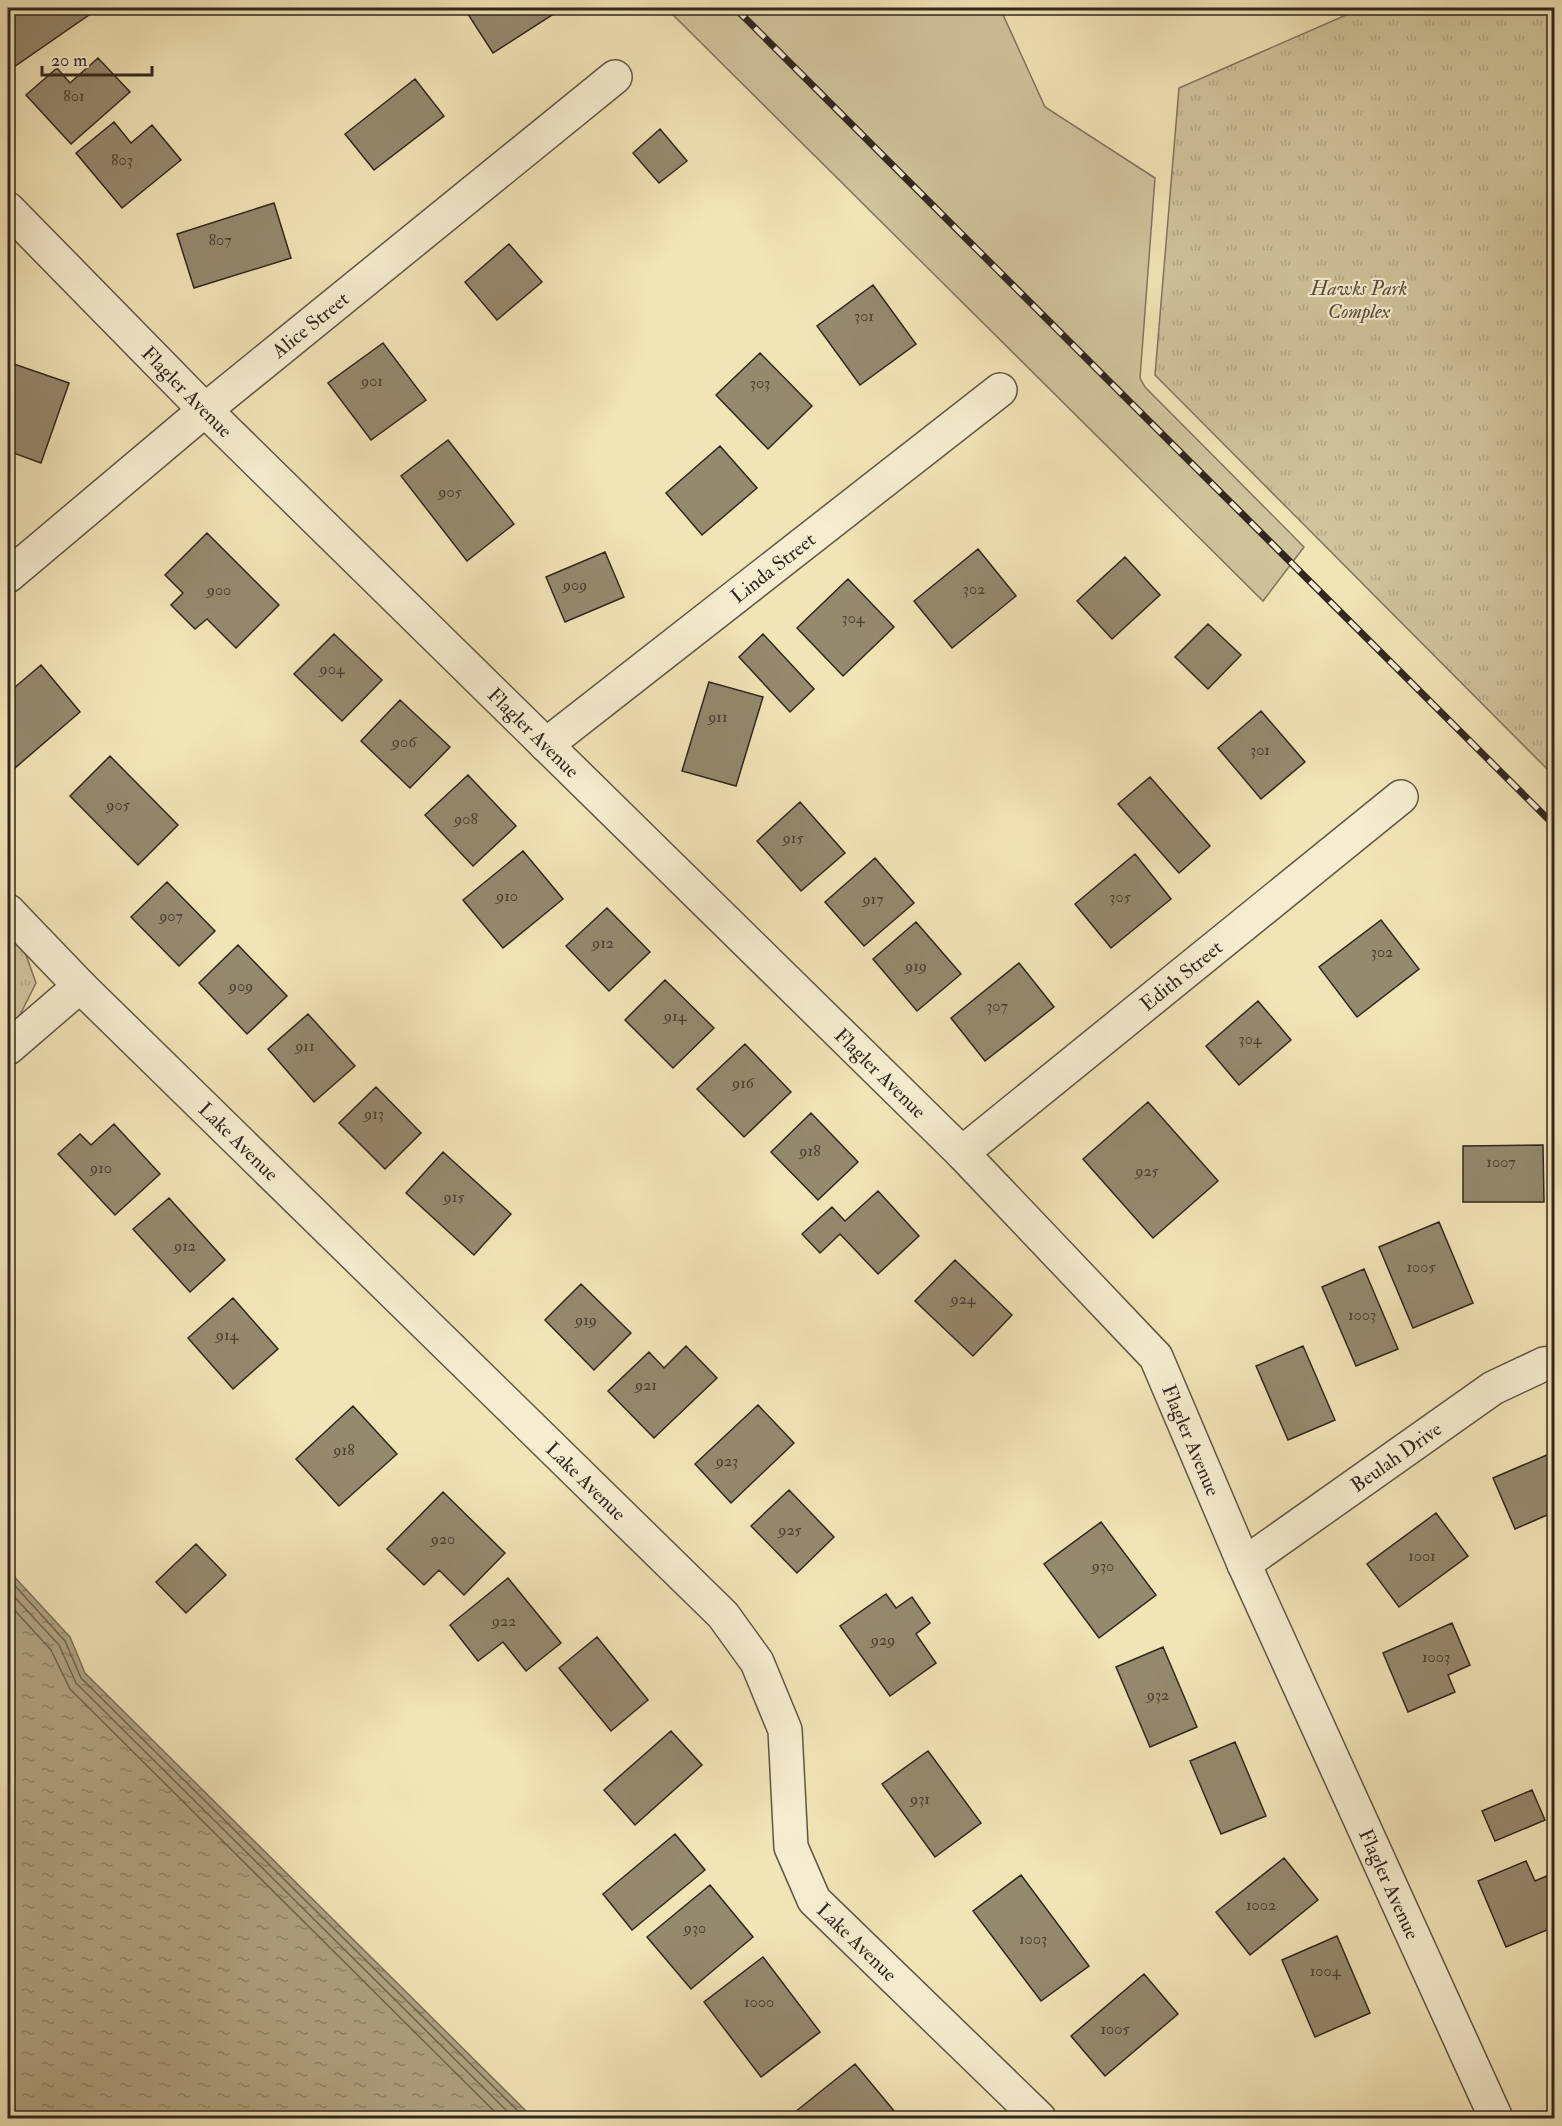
<svg xmlns="http://www.w3.org/2000/svg" width="1562" height="2126" viewBox="0 0 1562 2126" font-family="'IM FELL Double Pica',serif">
	<style>
		.green { fill: #d0c49d; stroke: #80765e; stroke-width: 1.5 }
		.park { fill: url(#park-tufts); stroke: #80765e; stroke-width: 1.5 }
		.water { fill: url(#water-ripples); stroke: #7d725b; stroke-width: 1.5 }
		.lines { fill: none; stroke-linecap: round; stroke-linejoin: round }
		.shore { stroke: #706650; stroke-width: 1.5 }
		.building { fill: #95896e; stroke: #31271e; stroke-width: 1.5 }
		.minor-casing { stroke: #615644; stroke-width: 36 }
		.minor { stroke: #f6edd0; stroke-width: 33 }
		.rail-casing { stroke: #31271e; stroke-width: 7 }
		.rail { stroke: #f6edd0; stroke-width: 4.5; stroke-dasharray: 14; stroke-linecap: butt }
		.labels { text-anchor: middle; dominant-baseline: central; stroke-width: 4.5; stroke-linejoin: round; paint-order: stroke }
		.number-label { font-size: 16px; fill: #4a4032 }
		.park-label { font-size: 20px; font-style: italic; fill: #594e3e; stroke: #f6edd0 }
		.street-label { font-size: 20px; fill: #31271e; stroke: #f6edd0 }
	</style>
	<defs>
		<pattern id="park-tufts" width="24" height="20" patternUnits="userSpaceOnUse" patternTransform="scale(1.5)"><rect width="24" height="20" fill="#d0c49d"/><path d="M3 7l-1-3M5 7V3M7 7l1-3M15 17l-1-3M17 17v-4M19 17l1-3" fill="none" stroke="#b3a887"/></pattern>
		<pattern id="water-ripples" width="26" height="14" patternUnits="userSpaceOnUse" patternTransform="scale(1.5)"><rect width="26" height="14" fill="#b0a483"/><path d="M2 4q2-2 4 0t4 0M15 11q2-2 4 0t4 0" fill="none" stroke="#90866b"/></pattern>
	</defs>
	<rect width="100%" height="100%" fill="#f1e4b7"/>
	<filter id="stains"><feTurbulence type="fractalNoise" baseFrequency=".00333" numOctaves="4"/><feColorMatrix values="0 0 0 0 .2 0 0 0 0 .09 0 0 0 0 .02 0 0 0 .5 -.17"/></filter>
	<radialGradient id="worn" r=".72"><stop offset=".6" stop-color="#630" stop-opacity="0"/><stop offset="1" stop-color="#630" stop-opacity=".3"/></radialGradient>
	<path class="green" d="M 666,8 L 1000,8 L 1045,107 L 1155,178 L 1140,378 L 1145,387 L 1304,547 L 1263,601 Z"/>
	<path class="park" d="M 1362,8 L 1554,8 L 1554,776 L 1155,375 L 1179,88 Z
		M 8,934 L 25,952 L 36,983 L 14,1027 L 8,1030 Z"/>
	<path class="water" d="M 8,1570 L 70,1637 L 85,1673 L 533,2118 L 8,2118 Z"/>
	<g class="lines">
		<path class="shore" d="M 8,1578 L 65,1641 L 81,1678 L 525,2118
			M 8,1590 L 59,1645 L 76,1683 L 514,2118
			M 8,1603 L 51,1650 L 70,1689 L 501,2118"/>
	</g>
	<path class="building" d="M 8,8 L 99,8 L 8,71 Z
		M 464,8 L 563,8 L 493,53 Z
		M 98,58 L 130,92 L 71,144 L 26,95 L 57,68 L 70,83 Z
		M 415,79 L 444,116 L 374,170 L 345,134 Z
		M 114,122 L 131,143 L 152,125 L 181,160 L 122,208 L 76,153 Z
		M 660,129 L 687,161 L 659,183 L 633,153 Z
		M 274,203 L 291,258 L 194,288 L 177,234 Z
		M 509,244 L 542,282 L 497,320 L 465,282 Z
		M 873,285 L 916,344 L 860,385 L 817,326 Z
		M 383,343 L 426,400 L 371,440 L 328,383 Z
		M 760,353 L 812,406 L 768,449 L 716,395 Z
		M 11,363 L 69,383 L 41,463 L 8,451 L 8,373 Z
		M 448,440 L 514,524 L 467,561 L 401,476 Z
		M 720,446 L 757,488 L 702,535 L 666,493 Z
		M 207,533 L 279,605 L 236,648 L 207,619 L 195,629 L 171,605 L 183,593 L 165,575 Z
		M 978,549 L 1016,596 L 952,648 L 914,601 Z
		M 605,552 L 624,597 L 565,622 L 546,577 Z
		M 1125,557 L 1160,595 L 1112,639 L 1077,601 Z
		M 848,579 L 894,627 L 843,676 L 797,628 Z
		M 1208,624 L 1241,655 L 1208,689 L 1175,657 Z
		M 334,634 L 382,680 L 342,721 L 294,674 Z
		M 763,634 L 814,689 L 790,712 L 739,657 Z
		M 41,665 L 80,712 L 8,774 L 8,693 Z
		M 709,682 L 763,697 L 736,786 L 682,771 Z
		M 400,700 L 450,747 L 410,788 L 361,741 Z
		M 1261,711 L 1305,762 L 1261,799 L 1218,748 Z
		M 110,756 L 178,825 L 138,865 L 70,796 Z
		M 468,775 L 516,826 L 473,866 L 425,815 Z
		M 1150,777 L 1210,846 L 1179,873 L 1118,804 Z
		M 800,802 L 845,853 L 801,891 L 757,841 Z
		M 523,851 L 563,899 L 503,948 L 463,900 Z
		M 1135,854 L 1171,899 L 1111,948 L 1075,904 Z
		M 875,858 L 914,903 L 864,946 L 825,902 Z
		M 167,882 L 215,931 L 179,966 L 131,917 Z
		M 607,908 L 650,952 L 609,991 L 566,946 Z
		M 1381,920 L 1419,969 L 1357,1017 L 1319,967 Z
		M 916,922 L 961,974 L 917,1011 L 873,959 Z
		M 238,945 L 287,996 L 247,1034 L 199,983 Z
		M 1019,963 L 1054,1007 L 985,1061 L 951,1018 Z
		M 665,980 L 714,1028 L 673,1068 L 625,1020 Z
		M 1258,1001 L 1291,1040 L 1239,1085 L 1206,1046 Z
		M 308,1014 L 355,1066 L 314,1102 L 268,1049 Z
		M 745,1044 L 791,1092 L 744,1137 L 697,1089 Z
		M 376,1087 L 421,1133 L 385,1169 L 339,1123 Z
		M 1148,1102 L 1218,1181 L 1153,1238 L 1083,1159 Z
		M 811,1113 L 858,1162 L 818,1200 L 771,1152 Z
		M 114,1124 L 160,1174 L 115,1215 L 58,1154 L 80,1134 L 91,1145 Z
		M 1543,1145 L 1544,1202 L 1463,1202 L 1463,1146 Z
		M 443,1152 L 511,1214 L 474,1255 L 406,1193 Z
		M 878,1191 L 919,1236 L 878,1274 L 840,1234 L 820,1253 L 802,1234 L 832,1207 L 845,1221 Z
		M 169,1198 L 225,1260 L 190,1292 L 133,1229 Z
		M 1439,1222 L 1473,1303 L 1413,1328 L 1379,1247 Z
		M 955,1260 L 1012,1315 L 973,1356 L 915,1301 Z
		M 1364,1269 L 1398,1349 L 1356,1366 L 1322,1287 Z
		M 581,1284 L 631,1333 L 594,1370 L 545,1320 Z
		M 233,1298 L 278,1349 L 233,1389 L 188,1338 Z
		M 686,1346 L 717,1378 L 654,1438 L 608,1391 L 649,1352 L 664,1368 Z
		M 1303,1346 L 1335,1420 L 1288,1440 L 1256,1366 Z
		M 758,1405 L 794,1443 L 731,1503 L 695,1464 Z
		M 353,1406 L 397,1454 L 339,1506 L 296,1459 Z
		M 1554,1452 L 1554,1512 L 1515,1529 L 1493,1478 Z
		M 789,1490 L 834,1537 L 797,1573 L 751,1526 Z
		M 443,1492 L 505,1553 L 464,1595 L 439,1570 L 424,1585 L 387,1549 Z
		M 1436,1513 L 1468,1556 L 1399,1607 L 1367,1564 Z
		M 1101,1522 L 1156,1595 L 1099,1638 L 1044,1564 Z
		M 196,1544 L 226,1575 L 186,1613 L 156,1582 Z
		M 508,1578 L 561,1643 L 526,1671 L 503,1642 L 478,1661 L 450,1625 Z
		M 886,1594 L 896,1608 L 912,1597 L 930,1623 L 916,1634 L 936,1663 L 890,1696 L 840,1626 Z
		M 1452,1623 L 1470,1665 L 1448,1675 L 1455,1692 L 1408,1712 L 1383,1653 Z
		M 597,1637 L 648,1700 L 611,1731 L 559,1668 Z
		M 1163,1647 L 1197,1727 L 1150,1747 L 1116,1667 Z
		M 671,1731 L 702,1765 L 635,1825 L 604,1790 Z
		M 1235,1742 L 1266,1816 L 1221,1834 L 1190,1761 Z
		M 928,1751 L 981,1823 L 935,1857 L 882,1784 Z
		M 1532,1790 L 1545,1820 L 1495,1841 L 1482,1811 Z
		M 675,1834 L 705,1870 L 632,1930 L 603,1894 Z
		M 1284,1858 L 1318,1900 L 1250,1955 L 1216,1912 Z
		M 1526,1861 L 1535,1881 L 1554,1873 L 1554,1927 L 1506,1947 L 1478,1881 Z
		M 1021,1875 L 1089,1966 L 1041,2001 L 973,1911 Z
		M 710,1885 L 753,1937 L 691,1989 L 647,1937 Z
		M 1337,1936 L 1370,2013 L 1315,2037 L 1282,1960 Z
		M 763,1957 L 820,2032 L 761,2077 L 704,2002 Z
		M 1144,1974 L 1178,2014 L 1105,2076 L 1071,2036 Z
		M 855,2064 L 900,2118 L 801,2118 L 795,2112 Z"/>
	<g class="lines">
		<defs>
			<g id="minor">
				<path id="s1" d="M 8,209 L 205,410 L 962,1153 L 1156,1357 L 1244,1564 L 1496,2118"/>
				<path id="s2" d="M 8,576 L 205,410 L 615,77"/>
				<path id="s3" d="M 546,745 L 1000,390"/>
				<path id="s4" d="M 8,911 L 80,986 L 723,1615 L 757,1662 L 785,1730 L 791,1847 L 814,1900 L 1039,2118"/>
				<path d="M 8,1048 L 80,986"/>
				<path id="s5" d="M 962,1153 L 1401,797"/>
				<path id="s6" d="M 1244,1564 L 1493,1388 L 1544,1364 L 1554,1363"/>
			</g>
		</defs>
		<use href="#minor" class="minor-casing"/>
		<use href="#minor" class="minor"/>
		<defs>
			<path id="rail" d="M 735,8 L 1554,825"/>
		</defs>
		<use href="#rail" class="rail-casing"/>
		<use href="#rail" class="rail"/>
	</g>
	<g class="labels">
		<g class="number-label">
			<text x="74" y="96">801</text>
			<text x="122" y="160">803</text>
			<text x="220" y="240">807</text>
			<text x="864" y="316">301</text>
			<text x="372" y="381">901</text>
			<text x="760" y="383">303</text>
			<text x="450" y="492">905</text>
			<text x="575" y="585">909</text>
			<text x="974" y="589">302</text>
			<text x="219" y="590">900</text>
			<text x="853" y="618">304</text>
			<text x="332" y="669">904</text>
			<text x="718" y="717">911</text>
			<text x="404" y="742">906</text>
			<text x="1260" y="750">301</text>
			<text x="118" y="805">905</text>
			<text x="466" y="819">908</text>
			<text x="793" y="838">915</text>
			<text x="507" y="896">910</text>
			<text x="1120" y="897">305</text>
			<text x="873" y="899">917</text>
			<text x="171" y="916">907</text>
			<text x="603" y="943">912</text>
			<text x="1382" y="952">302</text>
			<text x="916" y="966">919</text>
			<text x="241" y="986">909</text>
			<text x="997" y="1006">307</text>
			<text x="675" y="1016">914</text>
			<text x="1250" y="1039">304</text>
			<text x="305" y="1046">911</text>
			<text x="743" y="1083">916</text>
			<text x="374" y="1114">913</text>
			<text x="810" y="1151">918</text>
			<text x="1501" y="1162">1007</text>
			<text x="101" y="1168">910</text>
			<text x="1147" y="1171">925</text>
			<text x="454" y="1197">915</text>
			<text x="185" y="1246">912</text>
			<text x="1421" y="1267">1005</text>
			<text x="963" y="1299">924</text>
			<text x="1362" y="1315">1003</text>
			<text x="586" y="1320">919</text>
			<text x="227" y="1335">914</text>
			<text x="646" y="1385">921</text>
			<text x="344" y="1450">918</text>
			<text x="727" y="1461">923</text>
			<text x="790" y="1530">925</text>
			<text x="443" y="1539">920</text>
			<text x="1422" y="1556">1001</text>
			<text x="1103" y="1566">930</text>
			<text x="504" y="1621">922</text>
			<text x="883" y="1640">929</text>
			<text x="1436" y="1657">1003</text>
			<text x="1158" y="1695">932</text>
			<text x="920" y="1799">931</text>
			<text x="1261" y="1905">1002</text>
			<text x="695" y="1928">930</text>
			<text x="1033" y="1939">1003</text>
			<text x="1325" y="1971">1004</text>
			<text x="759" y="2002">1000</text>
			<text x="1115" y="2029">1005</text>
		</g>
		<g class="park-label">
			<text x="1359" y="288">Hawks Park<tspan x="1359" dy="23">Complex</tspan></text>
		</g>
		<g class="street-label">
			<text stroke="none"><textPath href="#s2" startOffset="393">Alice Street</textPath></text>
			<text stroke="none"><textPath href="#s1" startOffset="256">Flagler Avenue</textPath></text>
			<text stroke="none"><textPath href="#s3" startOffset="288">Linda Street</textPath></text>
			<text stroke="none"><textPath href="#s1" startOffset="742">Flagler Avenue</textPath></text>
			<text stroke="none"><textPath href="#s5" startOffset="282">Edith Street</textPath></text>
			<text stroke="none"><textPath href="#s1" startOffset="1228">Flagler Avenue</textPath></text>
			<text stroke="none"><textPath href="#s4" startOffset="326">Lake Avenue</textPath></text>
			<text stroke="none"><textPath href="#s1" startOffset="1714">Flagler Avenue</textPath></text>
			<text stroke="none"><textPath href="#s6" startOffset="186">Beulah Drive</textPath></text>
			<text stroke="none"><textPath href="#s4" startOffset="812">Lake Avenue</textPath></text>
			<text stroke="none"><textPath href="#s1" startOffset="2200">Flagler Avenue</textPath></text>
			<text stroke="none"><textPath href="#s4" startOffset="1370">Lake Avenue</textPath></text>
		</g>
	</g>
	<rect width="1562" height="2126" fill="none" stroke="#f1e4b7" stroke-width="30"/>
	<rect x="9" y="9" width="1544" height="2108" fill="none" stroke="#31271e" stroke-width="3"/>
	<rect x="15" y="15" width="1532" height="2096" fill="none" stroke="#31271e" stroke-width="1.5"/>
	<path d="M42 66v9h110v-9" fill="none" stroke="#31271e" stroke-width="3"/>
	<text x="51" y="66" font-size="18" fill="#31271e" stroke="#f6edd0" stroke-width="4.5" paint-order="stroke">20 m</text>
	<rect width="100%" height="100%" filter="url(#stains)"/>
	<rect width="100%" height="100%" fill="url(#worn)"/>
</svg>
